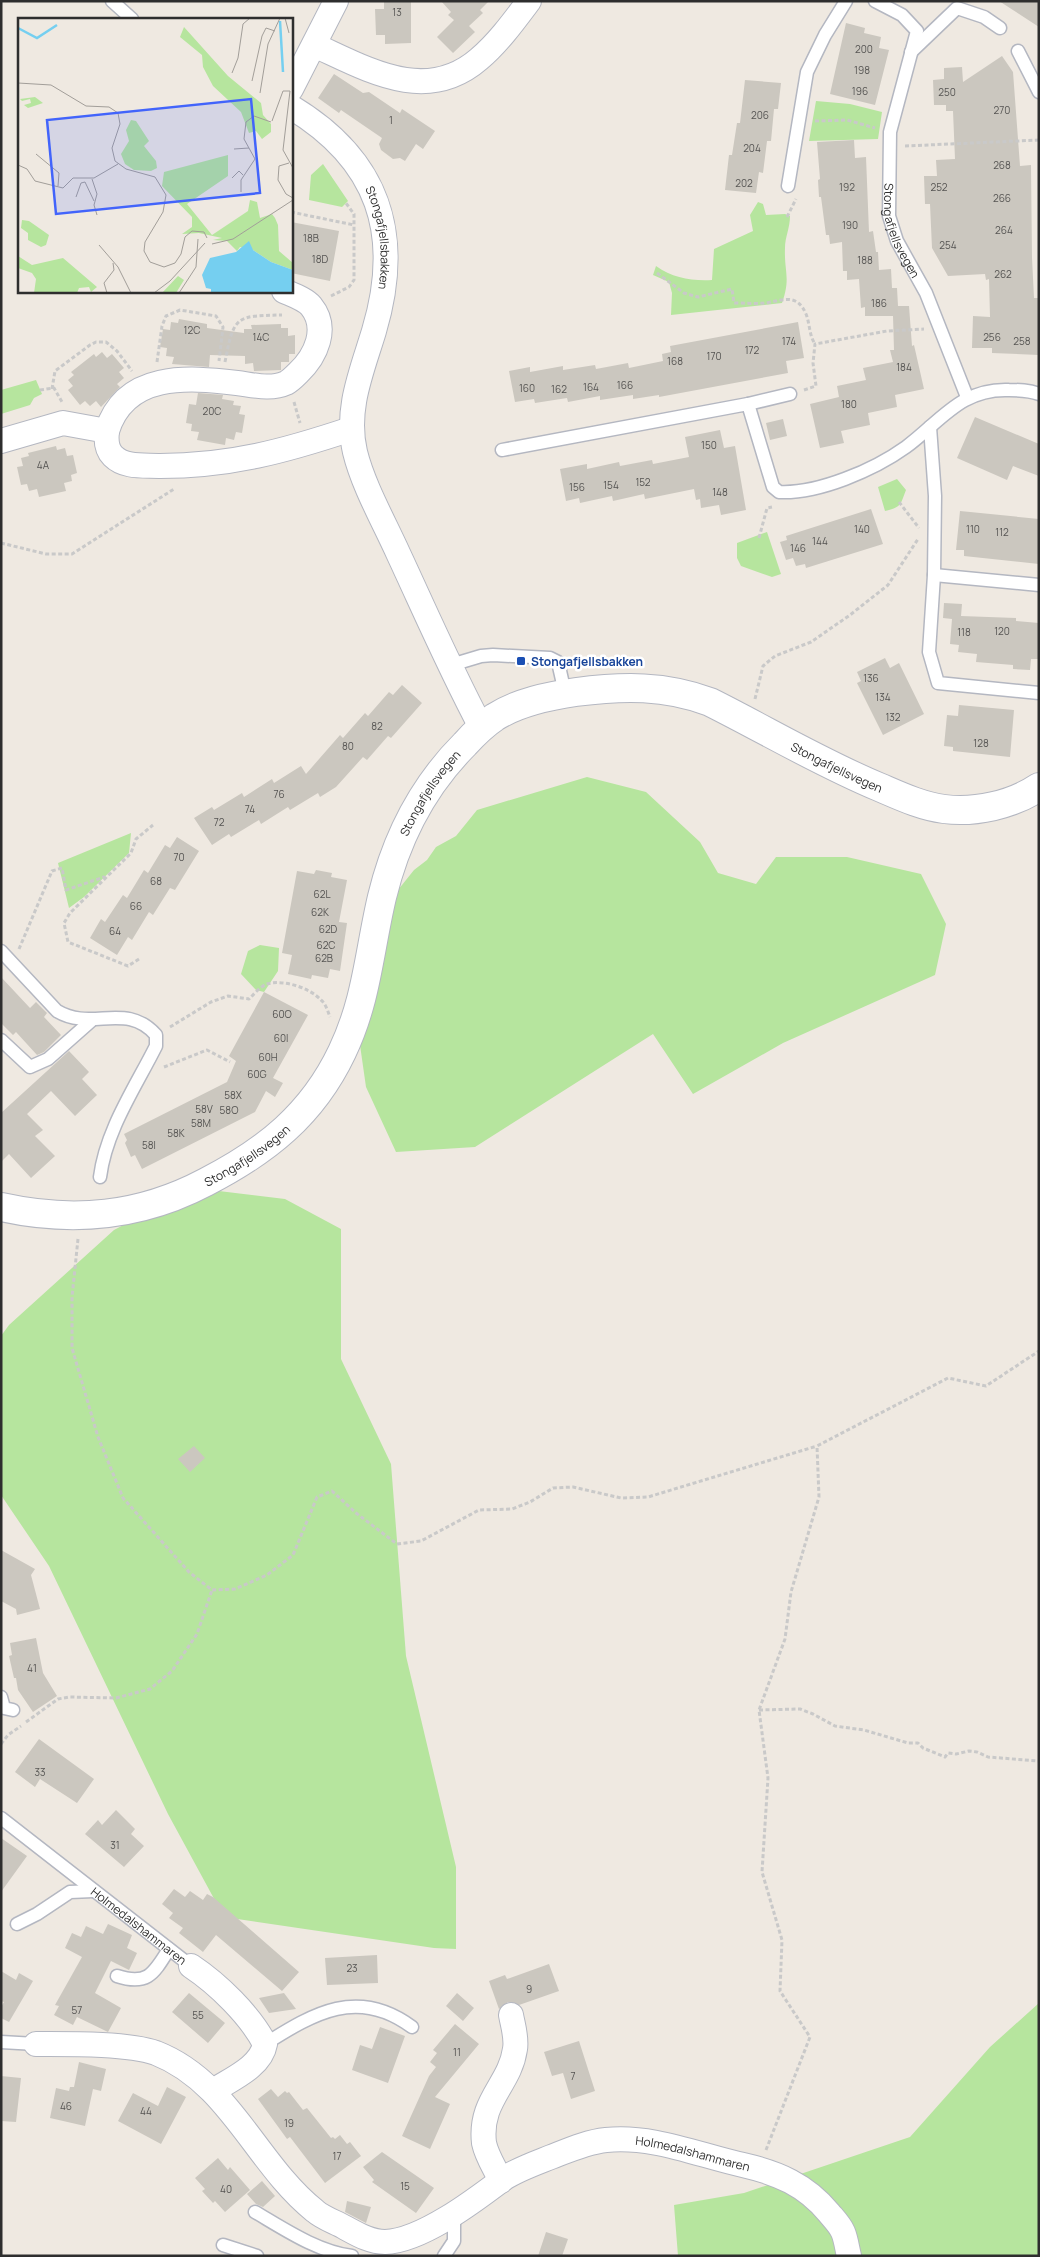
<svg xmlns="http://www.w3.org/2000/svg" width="1040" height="2257" viewBox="0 0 1040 2257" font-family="Manrope,sans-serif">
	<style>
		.green { fill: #b6e59e }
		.building { fill: #cbc7bf }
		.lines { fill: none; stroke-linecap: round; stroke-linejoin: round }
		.lane-casing { stroke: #b4b7c1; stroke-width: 15 }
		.street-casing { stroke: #b4b7c1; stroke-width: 26 }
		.secondary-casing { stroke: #b4b7c1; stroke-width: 30 }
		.path { stroke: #c9c9c9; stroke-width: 3; stroke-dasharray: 4 2.5; stroke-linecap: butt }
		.lane { stroke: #fff; stroke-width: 12 }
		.street { stroke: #fff; stroke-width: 24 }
		.secondary { stroke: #fff; stroke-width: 28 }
		.transit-dot { fill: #1a4fb4; stroke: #fff; stroke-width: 2 }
		.labels { text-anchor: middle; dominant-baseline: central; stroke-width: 5; stroke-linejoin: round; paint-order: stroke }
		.number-label { font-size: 10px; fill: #555452 }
		.street-label { font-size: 12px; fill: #2e2e2e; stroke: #fff }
		.transit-label { font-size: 12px; font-weight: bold; fill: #164399; stroke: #fff; text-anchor: start }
		.inset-river { fill: none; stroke: #75cff0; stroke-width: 2.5 }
		.inset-road { fill: none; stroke: #a29e99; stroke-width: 1 }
		.view { fill: #4264fb; fill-opacity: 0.15; stroke: #4264fb; stroke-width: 2.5 }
		.inset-edge { fill: none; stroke: #2e2e2e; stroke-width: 2.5 }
	</style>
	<rect width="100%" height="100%" fill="#efe9e1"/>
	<path class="green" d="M 816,101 L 850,104 L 882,112 L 878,139 L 809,141 Z
		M 323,164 L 348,201 L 342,207 L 309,200 L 311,175 Z
		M 758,202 L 763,204 L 766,215 L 785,214 L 790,216 C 790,228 785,237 785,248 C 784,272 791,278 782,303 L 671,315 L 672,293 L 669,282 L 653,275 L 656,266 C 673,278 691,281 712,280 L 714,249 L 753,231 L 750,215 Z
		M 36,380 L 42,394 L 34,398 L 30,405 L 1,414 L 1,390 Z
		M 897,479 L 906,490 C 900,505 902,507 885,511 L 878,487 Z
		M 767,532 L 781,574 L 772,577 L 741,566 L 737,558 L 737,543 Z
		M 587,777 L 646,792 L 700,842 L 718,873 L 756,884 L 776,857 L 847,857 L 921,874 L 946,924 L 935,975 L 783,1043 L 693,1094 L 653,1034 L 475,1147 L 396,1152 L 366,1087 L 355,1010 L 394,895 L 414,870 L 427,860 L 436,847 L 456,836 L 477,810 Z
		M 131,833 L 129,853 L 84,897 L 69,908 L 58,863 Z
		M 260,945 L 279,948 L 278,971 L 264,992 L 256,990 L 241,974 L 248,951 Z
		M 194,1188 L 285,1199 L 341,1229 L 341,1359 L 391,1464 L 406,1656 L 456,1867 L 456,1949 L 434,1948 L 224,1917 L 168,1814 L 49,1566 L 1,1495 L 1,1336 L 9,1325 L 114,1230 Z
		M 1039,2003 L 1039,2256 L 678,2256 L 674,2205 L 744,2193 L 910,2137 L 990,2047 Z"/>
	<path class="building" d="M 384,1 L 411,1 L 411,43 L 385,44 L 385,35 L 376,35 L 375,9 L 384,9 Z
		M 441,1 L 489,1 L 480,10 L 483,13 L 469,26 L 475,32 L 453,53 L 437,37 L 454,20 L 448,15 L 451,12 Z
		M 999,1 L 1039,1 L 1039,27 Z
		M 846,23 L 865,28 L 864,33 L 881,37 L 879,48 L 889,50 L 875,105 L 830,94 Z
		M 1002,56 L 1013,72 L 1020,166 L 1031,165 L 1032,258 L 1034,298 L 1039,298 L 1039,355 L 992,353 L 992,348 L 972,348 L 973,316 L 990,317 L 989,279 L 986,280 L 985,274 L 948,276 L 932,248 L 930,204 L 925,204 L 924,176 L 937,176 L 936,160 L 955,159 L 953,111 L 946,111 L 946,105 L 934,105 L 933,80 L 944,79 L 944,68 L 962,67 L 963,82 Z
		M 334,74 L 363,93 L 369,92 L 400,113 L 402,109 L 435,131 L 423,149 L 416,144 L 405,161 L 400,158 L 393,159 L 381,150 L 379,144 L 382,138 L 341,110 L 339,113 L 318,98 Z
		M 745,80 L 781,83 L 778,109 L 774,109 L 771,141 L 767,141 L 763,173 L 759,172 L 756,193 L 725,190 L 729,155 L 732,155 L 737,123 L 740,123 Z
		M 854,140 L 855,158 L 866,157 L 869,232 L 873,231 L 876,252 L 878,252 L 879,270 L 891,269 L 892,288 L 897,288 L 898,306 L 909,306 L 912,346 L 914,345 L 924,389 L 895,395 L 897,407 L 868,413 L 870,425 L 841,431 L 844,443 L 820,448 L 810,404 L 839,397 L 837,386 L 866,380 L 863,368 L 893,362 L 890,350 L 894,350 L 893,316 L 865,316 L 865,307 L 861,308 L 859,279 L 847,280 L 847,271 L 843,271 L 842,242 L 830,244 L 829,235 L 826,235 L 821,197 L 819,197 L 818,180 L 820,179 L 817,142 Z
		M 291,222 L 339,231 L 330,281 L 291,273 Z
		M 179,319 L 207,324 L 207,328 L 244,333 L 244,329 L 252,329 L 251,325 L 281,324 L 281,328 L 288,328 L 288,336 L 295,335 L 295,354 L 289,354 L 289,362 L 281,362 L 281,370 L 254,371 L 253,363 L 245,364 L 245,356 L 210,355 L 209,367 L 172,364 L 174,357 L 166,356 L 167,348 L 160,347 L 163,329 L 170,330 L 171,322 L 178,323 Z
		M 798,322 L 804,358 L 786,361 L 788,373 L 659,397 L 659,395 L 633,399 L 633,395 L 600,400 L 600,396 L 568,402 L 567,398 L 535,403 L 534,399 L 515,402 L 509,371 L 530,367 L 530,372 L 563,366 L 563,370 L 595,365 L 596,369 L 628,363 L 629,368 L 663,361 L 662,354 L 671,352 L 670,346 Z
		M 102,352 L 107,358 L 112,354 L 124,368 L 119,372 L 124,378 L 117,384 L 120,387 L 101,407 L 96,401 L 90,406 L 85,401 L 80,405 L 68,390 L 73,386 L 68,380 L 74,375 L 71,372 L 94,354 L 96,357 Z
		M 198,393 L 223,395 L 222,399 L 234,401 L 233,405 L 241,406 L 239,414 L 245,415 L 242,433 L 236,432 L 234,440 L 226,438 L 225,445 L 197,440 L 199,432 L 191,431 L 192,424 L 186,423 L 189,404 L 196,405 Z
		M 975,417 L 1039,444 L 1039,476 L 1013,466 L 1007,480 L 957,458 Z
		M 783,419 L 787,436 L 770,440 L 766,423 Z
		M 720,430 L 724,448 L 735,446 L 746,510 L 721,515 L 719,505 L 701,508 L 700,499 L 696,500 L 694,489 L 645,499 L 644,494 L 613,501 L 612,496 L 580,503 L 579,498 L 566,501 L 560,469 L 587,464 L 587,469 L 619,462 L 620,466 L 652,460 L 653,464 L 689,457 L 685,437 Z
		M 56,446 L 57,450 L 65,448 L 67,456 L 73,455 L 77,473 L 71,475 L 72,481 L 64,483 L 66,491 L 39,497 L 37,489 L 29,491 L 27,484 L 21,485 L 17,467 L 23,466 L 21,458 L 29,456 L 28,453 Z
		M 871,509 L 883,544 L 806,568 L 805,564 L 796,566 L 793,558 L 786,560 L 780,542 L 787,540 L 786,536 Z
		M 960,511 L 1039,519 L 1039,564 L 964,556 L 964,550 L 956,550 Z
		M 944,603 L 962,604 L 961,616 L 1016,618 L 1016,621 L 1039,623 L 1039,659 L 1031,659 L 1030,670 L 1013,669 L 1013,665 L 976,662 L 977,654 L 958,652 L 959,645 L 950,644 L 952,619 L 943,618 Z
		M 885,658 L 890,668 L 899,663 L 924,714 L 883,735 L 857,683 L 861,681 L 857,672 Z
		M 402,685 L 422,703 L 391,738 L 388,736 L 367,760 L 363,757 L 336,787 L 320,797 L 318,793 L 290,810 L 288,807 L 261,824 L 259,820 L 231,837 L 229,834 L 212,845 L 194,818 L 212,807 L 214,810 L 242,793 L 244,797 L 272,779 L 274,783 L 301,766 L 306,774 L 340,735 L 343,738 L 365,713 L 368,716 L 389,692 L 393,695 Z
		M 959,705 L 1014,710 L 1010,757 L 953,751 L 953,747 L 944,746 L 947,715 L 958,716 Z
		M 177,837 L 199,851 L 175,890 L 170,888 L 153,915 L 149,912 L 132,940 L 128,937 L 117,955 L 90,938 L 101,919 L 105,922 L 123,895 L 127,898 L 144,870 L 148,873 L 165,845 L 170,848 Z
		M 316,870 L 332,873 L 331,877 L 347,880 L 339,922 L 347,923 L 340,971 L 330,969 L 328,978 L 312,975 L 311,979 L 288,974 L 292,955 L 282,953 L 297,871 L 314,874 Z
		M 1,977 L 30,1008 L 36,1002 L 47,1013 L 44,1017 L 61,1035 L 44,1052 L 37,1055 L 16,1032 L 13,1035 L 1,1023 Z
		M 264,992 L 308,1015 L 273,1078 L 283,1083 L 275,1097 L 266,1091 L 255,1112 L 142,1169 L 135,1155 L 131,1157 L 125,1143 L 127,1140 L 124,1134 L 227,1082 L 236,1061 L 229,1056 Z
		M 69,1051 L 89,1072 L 82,1079 L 97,1095 L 75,1116 L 51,1091 L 27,1114 L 43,1130 L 35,1136 L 55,1156 L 31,1178 L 9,1154 L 1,1162 L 1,1113 Z
		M 194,1446 L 205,1458 L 190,1472 L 178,1459 Z
		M 1,1550 L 35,1569 L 31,1575 L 40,1609 L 17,1615 L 16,1609 L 1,1601 Z
		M 36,1638 L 43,1673 L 57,1696 L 33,1712 L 18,1690 L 16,1678 L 14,1678 L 9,1656 L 12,1655 L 10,1643 Z
		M 39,1739 L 94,1779 L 77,1803 L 40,1779 L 35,1787 L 15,1772 Z
		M 116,1810 L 135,1829 L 131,1834 L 144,1846 L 124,1867 L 85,1834 L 98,1820 L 102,1825 Z
		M 1,1838 L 27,1856 L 1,1892 Z
		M 174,1889 L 185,1897 L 190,1891 L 203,1900 L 207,1894 L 213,1897 L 299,1972 L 282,1991 L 216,1935 L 203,1952 L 179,1933 L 183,1928 L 169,1918 L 173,1913 L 162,1904 Z
		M 108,1924 L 132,1935 L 127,1948 L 137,1953 L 129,1970 L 111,1961 L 95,1993 L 121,2008 L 108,2032 L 77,2017 L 73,2025 L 54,2015 L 59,2006 L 55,2005 L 82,1957 L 65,1948 L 72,1933 L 81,1937 L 86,1926 L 103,1934 Z
		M 377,1955 L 378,1983 L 327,1985 L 325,1958 Z
		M 549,1964 L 559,1991 L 519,2005 L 508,2002 L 499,2009 L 489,1981 L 505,1975 L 507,1979 Z
		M 1,1971 L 16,1980 L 19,1973 L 33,1981 L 9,2022 L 1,2018 L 1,2007 L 4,2002 L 1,2001 Z
		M 189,1993 L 225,2023 L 208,2043 L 172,2012 Z
		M 284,1993 L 296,2009 L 269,2013 L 259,1998 Z
		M 457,1993 L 474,2008 L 463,2021 L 446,2006 Z
		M 455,2024 L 479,2044 L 435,2097 L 450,2104 L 430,2149 L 402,2136 L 429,2076 L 436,2067 L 430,2062 L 437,2053 L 433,2050 Z
		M 380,2027 L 405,2036 L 388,2083 L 352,2070 L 360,2045 L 372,2049 Z
		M 579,2041 L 595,2091 L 571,2099 L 563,2073 L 552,2076 L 544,2052 Z
		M 79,2062 L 106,2069 L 101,2091 L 93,2089 L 85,2126 L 50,2118 L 56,2088 L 69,2091 L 70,2087 L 74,2087 Z
		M 1,2076 L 21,2078 L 16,2122 L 1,2121 Z
		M 167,2087 L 186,2097 L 161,2144 L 118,2121 L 133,2093 L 158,2106 Z
		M 271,2089 L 278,2097 L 285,2091 L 287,2093 L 289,2092 L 303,2110 L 307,2108 L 331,2138 L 333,2137 L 335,2139 L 340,2135 L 347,2144 L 350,2142 L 361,2156 L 325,2183 L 290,2137 L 287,2139 L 258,2099 Z
		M 382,2152 L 434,2188 L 416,2213 L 372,2182 L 374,2180 L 363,2167 Z
		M 218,2158 L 228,2170 L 230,2167 L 250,2190 L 225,2212 L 215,2201 L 213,2203 L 202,2191 L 205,2189 L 195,2178 Z
		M 262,2181 L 275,2196 L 263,2207 L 256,2204 L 247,2194 Z
		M 347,2201 L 371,2207 L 366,2223 L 345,2212 Z
		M 546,2232 L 568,2239 L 562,2256 L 538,2256 Z"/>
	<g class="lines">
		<defs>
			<g id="lane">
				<path d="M 112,1 L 132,19"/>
				<path id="s1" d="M 875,1 L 902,15 L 917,31 L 890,132 L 889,216 L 897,241 L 926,293 L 967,397"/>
				<path d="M 1018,51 L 1039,92"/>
				<path d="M 911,52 L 957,8 L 984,17 L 1000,28"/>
				<path d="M 788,186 L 807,72 L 825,35 L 846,1"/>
				<path d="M 748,404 L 790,394"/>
				<path d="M 930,427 L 935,496 L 934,575 L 929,652 L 938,683 L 1039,693"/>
				<path d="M 502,450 L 748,404 L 773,487 L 779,492 C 818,494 874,470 906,447 C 941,421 961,388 1009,390 C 1019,390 1029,390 1039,394"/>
				<path d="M 934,575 L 1039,585"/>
				<path d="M 451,665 L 481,656 L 493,655 L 550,658 L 558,662 L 565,693"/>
				<path d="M 1,951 L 57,1011 C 92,1032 126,1001 156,1035 L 156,1046 C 135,1088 106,1130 100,1177"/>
				<path d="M 1,1040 L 30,1067 L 48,1059 L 91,1021"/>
				<path d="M 1,1697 L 4,1708 L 13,1710"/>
				<path id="s2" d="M 1,1818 L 191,1966"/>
				<path d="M 17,1924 L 37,1914 L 70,1892 L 93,1891"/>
				<path d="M 117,1976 C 148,1986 154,1973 169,1949"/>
				<path d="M 1,2042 L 36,2044"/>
				<path d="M 265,2044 C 314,2013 358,1987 412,2027"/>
				<path d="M 255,2212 C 284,2229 318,2252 352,2256"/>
				<path d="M 223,2245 L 257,2256"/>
				<path d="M 444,2256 L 454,2241 L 454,2215"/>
			</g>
			<g id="street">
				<path d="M 314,45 C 367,69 426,105 479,59 C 498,43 514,21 529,1"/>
				<path d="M 291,89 L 336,1"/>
				<path id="s3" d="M 291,107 C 379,160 403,234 374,331 C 362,371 345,409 355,452 C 363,485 384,522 398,553 C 425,611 451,671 481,727"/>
				<path d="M 107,431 C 125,372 188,377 237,383 C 253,385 271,390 286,383 C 290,381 294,377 298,373 C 316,356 329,328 311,306 C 305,299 293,295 284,291"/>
				<path d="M 1,441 L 63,423 L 107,431 C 106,439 106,449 113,456 C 125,468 144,465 160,466 C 230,466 285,451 351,429"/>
				<path d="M 191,1966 C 218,1984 250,2015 265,2044 C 261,2067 231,2079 213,2091"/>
				<path id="s4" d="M 36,2044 C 66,2044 128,2043 156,2053 C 230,2082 256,2164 315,2211 C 323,2218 335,2222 344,2227 C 357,2234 370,2242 385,2242 C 421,2241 474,2201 503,2179 C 516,2170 536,2163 551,2157 C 569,2150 587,2142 606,2140 C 652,2135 698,2155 743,2165 C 778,2173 806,2185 829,2213 C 834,2219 840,2225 843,2232 C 846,2239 847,2248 849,2256"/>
				<path d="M 501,2181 C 495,2168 487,2157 484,2143 C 479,2100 510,2085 515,2049 C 517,2038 513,2026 511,2015"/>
			</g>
			<g id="secondary">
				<path id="s5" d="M 1,1207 C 73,1223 140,1217 206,1182 C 266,1151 312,1115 342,1052 C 367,1000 369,952 382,897 C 396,839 423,786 465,744 C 474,734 483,725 495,717 C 519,702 548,696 576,692 C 623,686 665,685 710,702 C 766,730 821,763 879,787 C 900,796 921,806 944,809 C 975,813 1012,805 1039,787"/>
			</g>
		</defs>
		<use href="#lane" class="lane-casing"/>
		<use href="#street" class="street-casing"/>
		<use href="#secondary" class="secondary-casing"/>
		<path class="path" d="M 815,121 L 847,120 L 875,128
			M 905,146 L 1039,140
			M 291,212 L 354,225
			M 787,217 L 796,199
			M 657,273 L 684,293 L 698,297 L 732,289 L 734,303 C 745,303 756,304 766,303 C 783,300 797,293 806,314 C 810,324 809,335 815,344
			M 331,296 L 349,287 L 354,280 L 354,214 L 346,203
			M 157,362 L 162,326 L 166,316 L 180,310 L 216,316 L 223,327 L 219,361
			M 225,362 C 234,315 236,316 282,315
			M 52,389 L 55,371 L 90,345 L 96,342 L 106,342 L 117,351 L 132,371
			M 40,390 L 54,388 L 62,402
			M 804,390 L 816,386 L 813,363 L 815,344 L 887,331 L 924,329
			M 294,402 L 300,423
			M 899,502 L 919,528
			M 759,538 L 767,508 L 772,507
			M 1,543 L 46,554 L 72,554 L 174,489
			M 755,699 L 763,666 L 775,656 L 811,642 L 850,615 L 888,585 L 918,539
			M 19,949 L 52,871 L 62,868 L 66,890 L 104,877 L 106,879
			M 139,959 L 128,966 L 68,942 L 64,923 L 70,913 L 131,853 L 136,839 L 153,825
			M 170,1027 L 211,1002 L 228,996 L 249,999 C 254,994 261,986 267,984 C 283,979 310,988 321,1000 C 326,1004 328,1012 330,1017
			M 164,1067 L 207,1050 L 230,1062
			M 78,1239 L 72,1297 L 72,1348 L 98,1437 L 123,1498 L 189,1572 L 212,1590 L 235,1589 L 267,1575 L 293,1555 L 317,1497 L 332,1491 L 356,1513 L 397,1544 L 421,1541 L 479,1510 L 512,1509 L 530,1502 L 553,1488 L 573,1487 L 621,1498 L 648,1497 L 817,1446
			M 759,1710 L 800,1709 L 813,1714 L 835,1726 L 864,1730 L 908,1743 L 918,1743 L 923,1748 L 945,1757 L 948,1753 L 956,1754 L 969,1751 L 977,1752 L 988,1757 L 1039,1761
			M 26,1722 L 58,1699 L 69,1697 L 116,1698 L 150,1689 L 172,1671 L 197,1634 L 212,1590
			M 1,1744 L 8,1735 L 21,1726
			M 766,2150 L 810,2037 L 780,1991 L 782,1940 L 762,1872 L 768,1778 L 759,1710 L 785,1639 L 791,1592 L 819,1497 L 817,1446 L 948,1378 L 986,1386 L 1039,1351"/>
		<use href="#lane" class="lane"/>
		<use href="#street" class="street"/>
		<use href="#secondary" class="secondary"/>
	</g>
	<rect class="transit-dot" x="516" y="656" width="10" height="10" rx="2.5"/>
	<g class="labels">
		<g class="number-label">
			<text x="397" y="12">13</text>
			<text x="864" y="49">200</text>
			<text x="862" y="70">198</text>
			<text x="860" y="91">196</text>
			<text x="947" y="92">250</text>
			<text x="1002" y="110">270</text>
			<text x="760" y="115">206</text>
			<text x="391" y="120">1</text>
			<text x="752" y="148">204</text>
			<text x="1002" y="165">268</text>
			<text x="744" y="183">202</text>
			<text x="847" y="187">192</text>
			<text x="939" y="187">252</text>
			<text x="1002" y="198">266</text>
			<text x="850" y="225">190</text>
			<text x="1004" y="230">264</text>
			<text x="311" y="238">18B</text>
			<text x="948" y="245">254</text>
			<text x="320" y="259">18D</text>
			<text x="865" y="260">188</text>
			<text x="1003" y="274">262</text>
			<text x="879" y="303">186</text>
			<text x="192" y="330">12C</text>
			<text x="261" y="337">14C</text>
			<text x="992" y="337">256</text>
			<text x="789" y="341">174</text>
			<text x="1022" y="341">258</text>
			<text x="752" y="350">172</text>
			<text x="714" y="356">170</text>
			<text x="675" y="361">168</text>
			<text x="904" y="367">184</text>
			<text x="625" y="385">166</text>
			<text x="591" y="387">164</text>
			<text x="527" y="388">160</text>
			<text x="559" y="389">162</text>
			<text x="849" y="404">180</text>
			<text x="212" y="411">20C</text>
			<text x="709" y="445">150</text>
			<text x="43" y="465">4A</text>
			<text x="643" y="482">152</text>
			<text x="611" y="485">154</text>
			<text x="577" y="487">156</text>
			<text x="720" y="492">148</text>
			<text x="862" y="529">140</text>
			<text x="973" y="529">110</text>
			<text x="1002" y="532">112</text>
			<text x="820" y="541">144</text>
			<text x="798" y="548">146</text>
			<text x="1002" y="631">120</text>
			<text x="964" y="632">118</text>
			<text x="871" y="678">136</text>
			<text x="883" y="697">134</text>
			<text x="893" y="717">132</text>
			<text x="377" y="726">82</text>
			<text x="981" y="743">128</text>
			<text x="348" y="746">80</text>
			<text x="279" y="794">76</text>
			<text x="250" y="809">74</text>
			<text x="219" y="822">72</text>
			<text x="179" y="857">70</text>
			<text x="156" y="881">68</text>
			<text x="322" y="894">62L</text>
			<text x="136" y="906">66</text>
			<text x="320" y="912">62K</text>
			<text x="328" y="929">62D</text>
			<text x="115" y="931">64</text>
			<text x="326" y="945">62C</text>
			<text x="324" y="958">62B</text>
			<text x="282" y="1014">60O</text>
			<text x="281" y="1038">60I</text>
			<text x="268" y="1057">60H</text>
			<text x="257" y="1074">60G</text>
			<text x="233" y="1095">58X</text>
			<text x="204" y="1109">58V</text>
			<text x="229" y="1110">58O</text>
			<text x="201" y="1123">58M</text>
			<text x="176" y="1133">58K</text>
			<text x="149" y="1145">58I</text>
			<text x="32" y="1668">41</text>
			<text x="40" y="1772">33</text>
			<text x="115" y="1845">31</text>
			<text x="352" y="1968">23</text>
			<text x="529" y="1989">9</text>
			<text x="77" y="2010">57</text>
			<text x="198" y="2015">55</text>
			<text x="457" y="2052">11</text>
			<text x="573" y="2076">7</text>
			<text x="66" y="2106">46</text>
			<text x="146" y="2111">44</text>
			<text x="289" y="2123">19</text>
			<text x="337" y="2156">17</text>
			<text x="405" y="2186">15</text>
			<text x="226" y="2189">40</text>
		</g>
		<g class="street-label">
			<text stroke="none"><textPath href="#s1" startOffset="258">Stongafjellsvegen</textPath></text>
			<text stroke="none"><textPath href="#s3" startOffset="166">Stongafjellsbakken</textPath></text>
			<text stroke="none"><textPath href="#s5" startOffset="1144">Stongafjellsvegen</textPath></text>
			<text stroke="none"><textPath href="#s5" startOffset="679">Stongafjellsvegen</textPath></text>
			<text stroke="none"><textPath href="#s5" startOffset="260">Stongafjellsvegen</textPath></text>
			<text stroke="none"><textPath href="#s2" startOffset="175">Holmedalshammaren</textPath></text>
			<text stroke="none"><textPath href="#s4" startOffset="759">Holmedalshammaren</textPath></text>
		</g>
		<g class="transit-label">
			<text x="531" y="661">Stongafjellsbakken</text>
		</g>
	</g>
	<g transform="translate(18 18)">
		<rect width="275" height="275" fill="#efe9e1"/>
		<path d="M 166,9 L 210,58 L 243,85 L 245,97 L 253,106 L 253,114 L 244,121 L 238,113 L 231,115 L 223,94 L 195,68 L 185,49 L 184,37 L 162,19 ZM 17,79 L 25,85 L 10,90 L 6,87 L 13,85 L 12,81 L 4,83 L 2,81 ZM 113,102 L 118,103 L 131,123 L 126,128 L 138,143 L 139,150 L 133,153 L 116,152 L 107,146 L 103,136 L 111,123 L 108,112 ZM 210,137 L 210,158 L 169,186 L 194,217 L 230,193 L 232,182 L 239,184 L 242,200 L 254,196 L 257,200 L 260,207 L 261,233 L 275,245 L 275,252 L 253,244 L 235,232 L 222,229 L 219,233 L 209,223 L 195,222 L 204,220 L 181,215 L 164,216 L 174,209 L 174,199 L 144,168 L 146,154 ZM 4,202 L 11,203 L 31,217 L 28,227 L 23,229 L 10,222 L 10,215 L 3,210 ZM 0,238 L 14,247 L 45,240 L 79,269 L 73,274 L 71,269 L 61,270 L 59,275 L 16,275 L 18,261 L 14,255 L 0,250 ZM 160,258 L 166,262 L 158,275 L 144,275 Z" fill="#b6e59e"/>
		<path d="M 231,223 L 235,232 L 253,244 L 275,252 L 275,275 L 193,275 L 193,271 L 188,270 L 184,257 L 192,240 L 218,234 Z" fill="#75cff0"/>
		<path class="inset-river" d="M 262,3 L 265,54M 0,10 L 19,20 L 39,7"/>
		<path class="inset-road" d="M 267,0 L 271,15M 214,55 L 220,40 L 225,6 L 232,0M 234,63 L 244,18 L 248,10 L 257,13M 0,65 L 33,67 L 68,88 L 91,89 L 100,95 L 102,106 L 94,130 L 97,143 L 108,151 L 137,159 L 148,177 L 145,194 L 127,224 L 126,233 L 132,244 L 146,249 L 157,245 L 163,236 L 167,219 L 174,213 L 186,214 L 189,220M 242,75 L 250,26 L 262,0M 254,103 L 265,73 L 272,73 L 265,132 L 275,150M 216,131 L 231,130M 18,136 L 41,155 L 40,168M 271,145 L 261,148 L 260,162 L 268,176 L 275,180M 0,147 L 9,151 L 17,163 L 45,170 L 55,160 L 76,160 L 100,146M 214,160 L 221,153 L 225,157M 74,161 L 79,176 L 76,187 L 79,197M 223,174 L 223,162 L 237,141 L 226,121 L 228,104 L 236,98 L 253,104M 58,179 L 63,165 L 67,164 L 76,183M 194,226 L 215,221 L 275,182M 81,227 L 100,249 L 113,275M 89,275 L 86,265 L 96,252 L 95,245M 136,275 L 152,263 L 187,225M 161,275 L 178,249 L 180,221"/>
		<path class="view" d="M 233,81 L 242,175 L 38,196 L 29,102 Z"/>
		<rect width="275" height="275" class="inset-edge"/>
	</g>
	<rect width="1040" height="2257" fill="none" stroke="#2e2e2e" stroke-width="5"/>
</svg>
